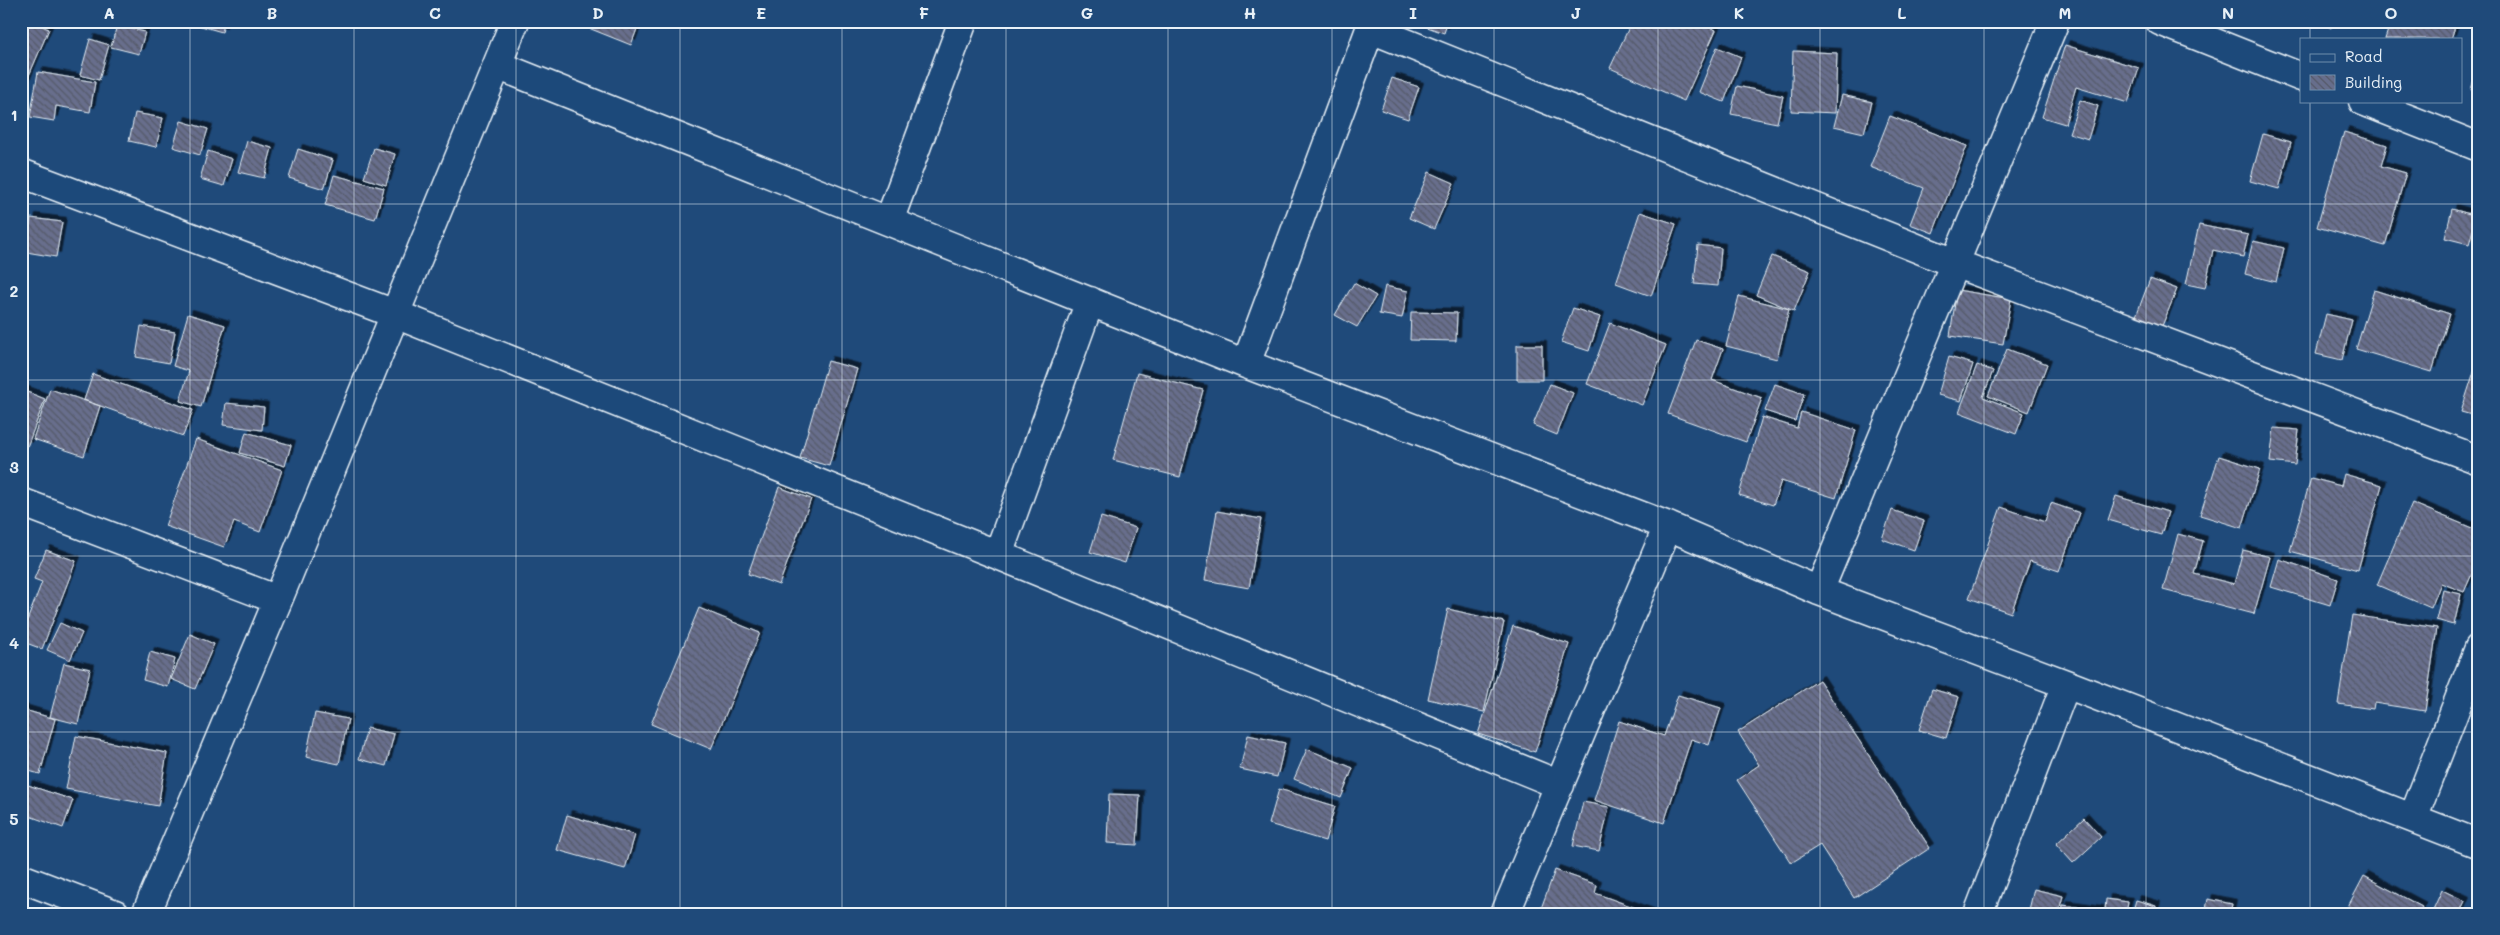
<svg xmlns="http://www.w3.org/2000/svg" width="2500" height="935" viewBox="0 0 2500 935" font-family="Mali,sans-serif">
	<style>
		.building { fill: url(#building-back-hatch); stroke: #e8f1f8; filter: url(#shadow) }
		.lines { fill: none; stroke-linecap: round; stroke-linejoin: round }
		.minor-casing { stroke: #e8f1f8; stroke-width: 31 }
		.minor { stroke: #1f4a7a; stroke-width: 28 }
		.grid { fill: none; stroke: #e8f1f8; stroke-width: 1; stroke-opacity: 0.55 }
		.neatline { fill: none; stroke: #e8f1f8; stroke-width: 2 }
		.grid-label { font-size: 16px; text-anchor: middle; font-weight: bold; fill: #e8f1f8 }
	</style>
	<defs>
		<pattern id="building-back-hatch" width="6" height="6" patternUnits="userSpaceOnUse" patternTransform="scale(1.25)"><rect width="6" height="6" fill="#676e8c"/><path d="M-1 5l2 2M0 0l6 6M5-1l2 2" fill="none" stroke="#555968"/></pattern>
		<filter id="shadow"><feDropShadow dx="4.5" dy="-4.5" stdDeviation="0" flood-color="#0009"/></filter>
	</defs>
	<rect width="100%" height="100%" fill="#1f4a7a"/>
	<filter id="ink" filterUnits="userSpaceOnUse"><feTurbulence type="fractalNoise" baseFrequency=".02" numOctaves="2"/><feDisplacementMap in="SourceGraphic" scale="10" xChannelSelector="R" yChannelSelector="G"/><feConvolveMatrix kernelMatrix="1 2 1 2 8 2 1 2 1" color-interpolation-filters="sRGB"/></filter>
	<g filter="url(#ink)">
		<path class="building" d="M 21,21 L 30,21 L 49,29 L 21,94 Z
			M 195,21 L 225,21 L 222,32 L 194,24 Z
			M 582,21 L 640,21 L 631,45 L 581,25 Z
			M 1417,21 L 1448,21 L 1444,33 L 1416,23 Z
			M 1632,21 L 1695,21 L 1716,30 L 1684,101 L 1610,68 Z
			M 2318,21 L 2335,21 L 2331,28 Z
			M 2391,21 L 2457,21 L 2451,39 L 2385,39 Z
			M 117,25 L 145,32 L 139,54 L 111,47 Z
			M 90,39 L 109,45 L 99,80 L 80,75 Z
			M 2065,45 L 2139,68 L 2128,103 L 2076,87 L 2065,124 L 2042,117 Z
			M 1717,47 L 1741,57 L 1724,102 L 1699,92 Z
			M 1793,51 L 1837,53 L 1835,113 L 1791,111 Z
			M 2479,61 L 2479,92 L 2471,90 Z
			M 38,72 L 95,82 L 90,112 L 56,106 L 54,121 L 30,117 Z
			M 1392,78 L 1419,87 L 1408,119 L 1381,110 Z
			M 1737,86 L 1783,96 L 1777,123 L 1731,114 Z
			M 1842,95 L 1872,102 L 1864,133 L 1834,126 Z
			M 2080,100 L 2098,106 L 2088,139 L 2069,133 Z
			M 135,113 L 163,118 L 156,147 L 129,141 Z
			M 1890,116 L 1967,146 L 1933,233 L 1910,224 L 1924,188 L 1870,167 Z
			M 181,121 L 208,129 L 200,155 L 173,147 Z
			M 2344,132 L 2387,145 L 2381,166 L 2406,173 L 2385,246 L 2317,227 Z
			M 2263,134 L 2291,142 L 2279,189 L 2250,181 Z
			M 247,141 L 272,148 L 264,178 L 238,172 Z
			M 374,148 L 395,154 L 386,185 L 364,178 Z
			M 298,149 L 333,160 L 324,189 L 289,178 Z
			M 208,151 L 232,159 L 224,186 L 200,179 Z
			M 1429,172 L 1454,183 L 1434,229 L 1409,218 Z
			M 334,175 L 384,188 L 375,219 L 325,205 Z
			M 2452,209 L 2477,216 L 2469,244 L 2445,238 Z
			M 1640,212 L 1676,224 L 1651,296 L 1616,283 Z
			M 31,218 L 62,222 L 56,257 L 26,252 Z
			M 2199,225 L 2248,235 L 2243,257 L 2213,250 L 2205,288 L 2186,284 Z
			M 2253,241 L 2284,248 L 2276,282 L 2245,274 Z
			M 1698,245 L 1721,248 L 1718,286 L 1694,284 Z
			M 1772,256 L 1810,271 L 1794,311 L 1756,295 Z
			M 2150,279 L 2177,289 L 2162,326 L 2136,316 Z
			M 1354,283 L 1376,296 L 1357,327 L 1335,315 Z
			M 1385,286 L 1408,291 L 1402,318 L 1379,314 Z
			M 1957,290 L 2011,299 L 2003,344 L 1950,336 Z
			M 2374,290 L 2450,314 L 2432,372 L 2356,349 Z
			M 1739,296 L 1789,309 L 1777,359 L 1726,346 Z
			M 1573,308 L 1600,317 L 1589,351 L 1561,342 Z
			M 1411,312 L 1457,313 L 1456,341 L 1410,340 Z
			M 188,314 L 225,325 L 201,407 L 180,401 L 189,371 L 173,366 Z
			M 2326,314 L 2352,320 L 2342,360 L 2316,354 Z
			M 1610,323 L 1666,345 L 1642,405 L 1587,384 Z
			M 141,326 L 175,332 L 169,363 L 136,357 Z
			M 1696,340 L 1723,349 L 1712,380 L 1762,398 L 1746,442 L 1668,414 Z
			M 1517,345 L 1542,345 L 1542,380 L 1517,380 Z
			M 2007,349 L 2047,364 L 2029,412 L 1988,396 Z
			M 2479,356 L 2479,417 L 2461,412 Z
			M 1949,357 L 1973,364 L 1961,401 L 1938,395 Z
			M 828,361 L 857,369 L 829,466 L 800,458 Z
			M 1977,365 L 1993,371 L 1983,397 L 2024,413 L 2016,434 L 1959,412 Z
			M 1137,373 L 1203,390 L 1180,477 L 1113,460 Z
			M 93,374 L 193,410 L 183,436 L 84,400 Z
			M 1550,384 L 1573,393 L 1557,435 L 1533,425 Z
			M 1775,384 L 1804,394 L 1795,421 L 1765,411 Z
			M 50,389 L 100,406 L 84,456 L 33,439 Z
			M 22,390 L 45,399 L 27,447 L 21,445 Z
			M 226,403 L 264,407 L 262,430 L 223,425 Z
			M 1801,412 L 1856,430 L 1836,498 L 1781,481 L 1773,505 L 1739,495 L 1762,417 L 1797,428 Z
			M 2274,428 L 2299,430 L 2295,465 L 2270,462 Z
			M 246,432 L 291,445 L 285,466 L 240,453 Z
			M 196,439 L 282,470 L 260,532 L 234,522 L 224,547 L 165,526 Z
			M 2219,456 L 2260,469 L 2242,528 L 2200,515 Z
			M 2344,474 L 2382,485 L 2358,570 L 2290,551 L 2311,478 L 2341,486 Z
			M 779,487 L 811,499 L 779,585 L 748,574 Z
			M 2116,496 L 2168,512 L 2161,535 L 2108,520 Z
			M 2051,503 L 2080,513 L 2059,571 L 2030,561 L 2011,613 L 1969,598 L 2001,507 L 2045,522 Z
			M 2412,503 L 2479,531 L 2479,558 L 2464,592 L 2441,583 L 2431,608 L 2377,585 Z
			M 1892,510 L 1924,521 L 1914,550 L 1882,539 Z
			M 1217,511 L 1261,519 L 1249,588 L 1205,580 Z
			M 1101,517 L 1136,528 L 1125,563 L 1090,552 Z
			M 2178,534 L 2203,541 L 2194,574 L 2234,584 L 2243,550 L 2270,557 L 2254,614 L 2163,590 Z
			M 46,550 L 76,561 L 42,649 L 21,641 L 21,636 L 42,582 L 34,579 Z
			M 2279,559 L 2338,579 L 2330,605 L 2271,587 Z
			M 2443,590 L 2461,594 L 2454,625 L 2436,620 Z
			M 699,608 L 760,633 L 711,749 L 651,724 Z
			M 1448,609 L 1504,622 L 1484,712 L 1428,699 Z
			M 2352,615 L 2437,628 L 2425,711 L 2374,703 L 2373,709 L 2338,704 Z
			M 60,623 L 82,633 L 70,660 L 47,650 Z
			M 1513,626 L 1569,644 L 1535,752 L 1478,734 Z
			M 190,634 L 214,644 L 195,689 L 171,679 Z
			M 150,652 L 175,659 L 168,687 L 143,680 Z
			M 64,663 L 90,669 L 78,724 L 50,717 Z
			M 1819,680 L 1930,848 L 1854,898 L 1820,845 L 1791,863 L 1737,780 L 1759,765 L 1738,732 Z
			M 1932,689 L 1959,697 L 1946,738 L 1919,730 Z
			M 1678,695 L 1721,708 L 1709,745 L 1691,739 L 1664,823 L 1594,800 L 1619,721 L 1664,736 Z
			M 21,709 L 55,719 L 40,774 L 21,769 Z
			M 315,713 L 348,719 L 339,764 L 306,757 Z
			M 367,728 L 394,734 L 386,766 L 359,759 Z
			M 1248,735 L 1285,743 L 1277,777 L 1240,769 Z
			M 76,736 L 167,753 L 158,806 L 66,789 Z
			M 1307,749 L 1353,768 L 1341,798 L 1294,779 Z
			M 28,785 L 73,800 L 63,828 L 21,813 L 21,804 Z
			M 1279,789 L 1335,806 L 1325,841 L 1269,824 Z
			M 1109,794 L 1140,795 L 1137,845 L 1107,843 Z
			M 1583,802 L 1609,807 L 1599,851 L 1573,846 Z
			M 567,815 L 635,835 L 625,869 L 557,850 Z
			M 2084,818 L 2101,837 L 2073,863 L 2056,844 Z
			M 1555,870 L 1597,885 L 1595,893 L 1652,914 L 1539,914 Z
			M 2364,876 L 2422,907 L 2418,914 L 2344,914 Z
			M 2034,889 L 2063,896 L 2058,914 L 2028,914 Z
			M 2442,890 L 2465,901 L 2459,914 L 2431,914 Z
			M 2106,899 L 2128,902 L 2126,914 L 2062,914 L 2063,905 L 2105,911 Z
			M 2208,899 L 2232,904 L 2230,914 L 2205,914 Z
			M 2136,900 L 2156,906 L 2154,914 L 2132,914 Z"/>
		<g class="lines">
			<defs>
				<path id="minor" d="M 2160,21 L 2301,77
					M 1371,29 L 1954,263 L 2479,460
					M 497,65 L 1246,364 L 1668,526 L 1819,591 L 2066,684 L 2479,844
					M 2363,101 L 2479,147
					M 21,173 L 395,314 L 998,555 L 1560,785
					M 889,221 L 963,21
					M 1246,364 L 1373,21
					M 21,502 L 278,600
					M 998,555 L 1090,301
					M 1819,591 L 2055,21
					M 2413,818 L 2479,648
					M 21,878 L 115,914
					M 146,914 L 278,600 L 515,21
					M 1505,914 L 1668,526
					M 1978,914 L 2066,684"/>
			</defs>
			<use href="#minor" class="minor-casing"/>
			<use href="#minor" class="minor"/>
		</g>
	</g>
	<path class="grid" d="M 190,21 L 190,914M 354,21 L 354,914M 516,21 L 516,914M 680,21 L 680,914M 842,21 L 842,914M 1006,21 L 1006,914M 1168,21 L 1168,914M 1332,21 L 1332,914M 1494,21 L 1494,914M 1658,21 L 1658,914M 1820,21 L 1820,914M 1984,21 L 1984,914M 2146,21 L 2146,914M 2310,21 L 2310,39M 2310,101 L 2310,914M 21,204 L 2479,204M 21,380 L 2479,380M 21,556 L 2479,556M 21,732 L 2479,732"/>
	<rect width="2500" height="935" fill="none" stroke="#1f4a7a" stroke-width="55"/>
	<rect x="2300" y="38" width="162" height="65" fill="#1f4a7a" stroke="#6f8dac"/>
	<rect x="2310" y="54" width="25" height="8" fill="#1f4a7a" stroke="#6f8dac"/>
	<text x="2345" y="62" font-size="15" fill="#e8f1f8">Road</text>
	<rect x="2310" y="75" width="25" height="15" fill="url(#building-back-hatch)" stroke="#6f8dac"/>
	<text x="2345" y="88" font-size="15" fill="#e8f1f8">Building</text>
	<rect x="28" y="28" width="2444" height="880" class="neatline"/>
	<g class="grid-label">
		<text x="109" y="19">A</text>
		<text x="272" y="19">B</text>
		<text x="435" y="19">C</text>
		<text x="598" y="19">D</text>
		<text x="761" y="19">E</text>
		<text x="924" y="19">F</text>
		<text x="1087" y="19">G</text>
		<text x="1250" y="19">H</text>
		<text x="1413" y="19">I</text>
		<text x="1576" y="19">J</text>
		<text x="1739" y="19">K</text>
		<text x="1902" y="19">L</text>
		<text x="2065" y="19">M</text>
		<text x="2228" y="19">N</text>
		<text x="2391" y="19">O</text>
		<text x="14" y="121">1</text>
		<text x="14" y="297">2</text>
		<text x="14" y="473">3</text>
		<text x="14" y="649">4</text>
		<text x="14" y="825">5</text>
	</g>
</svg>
